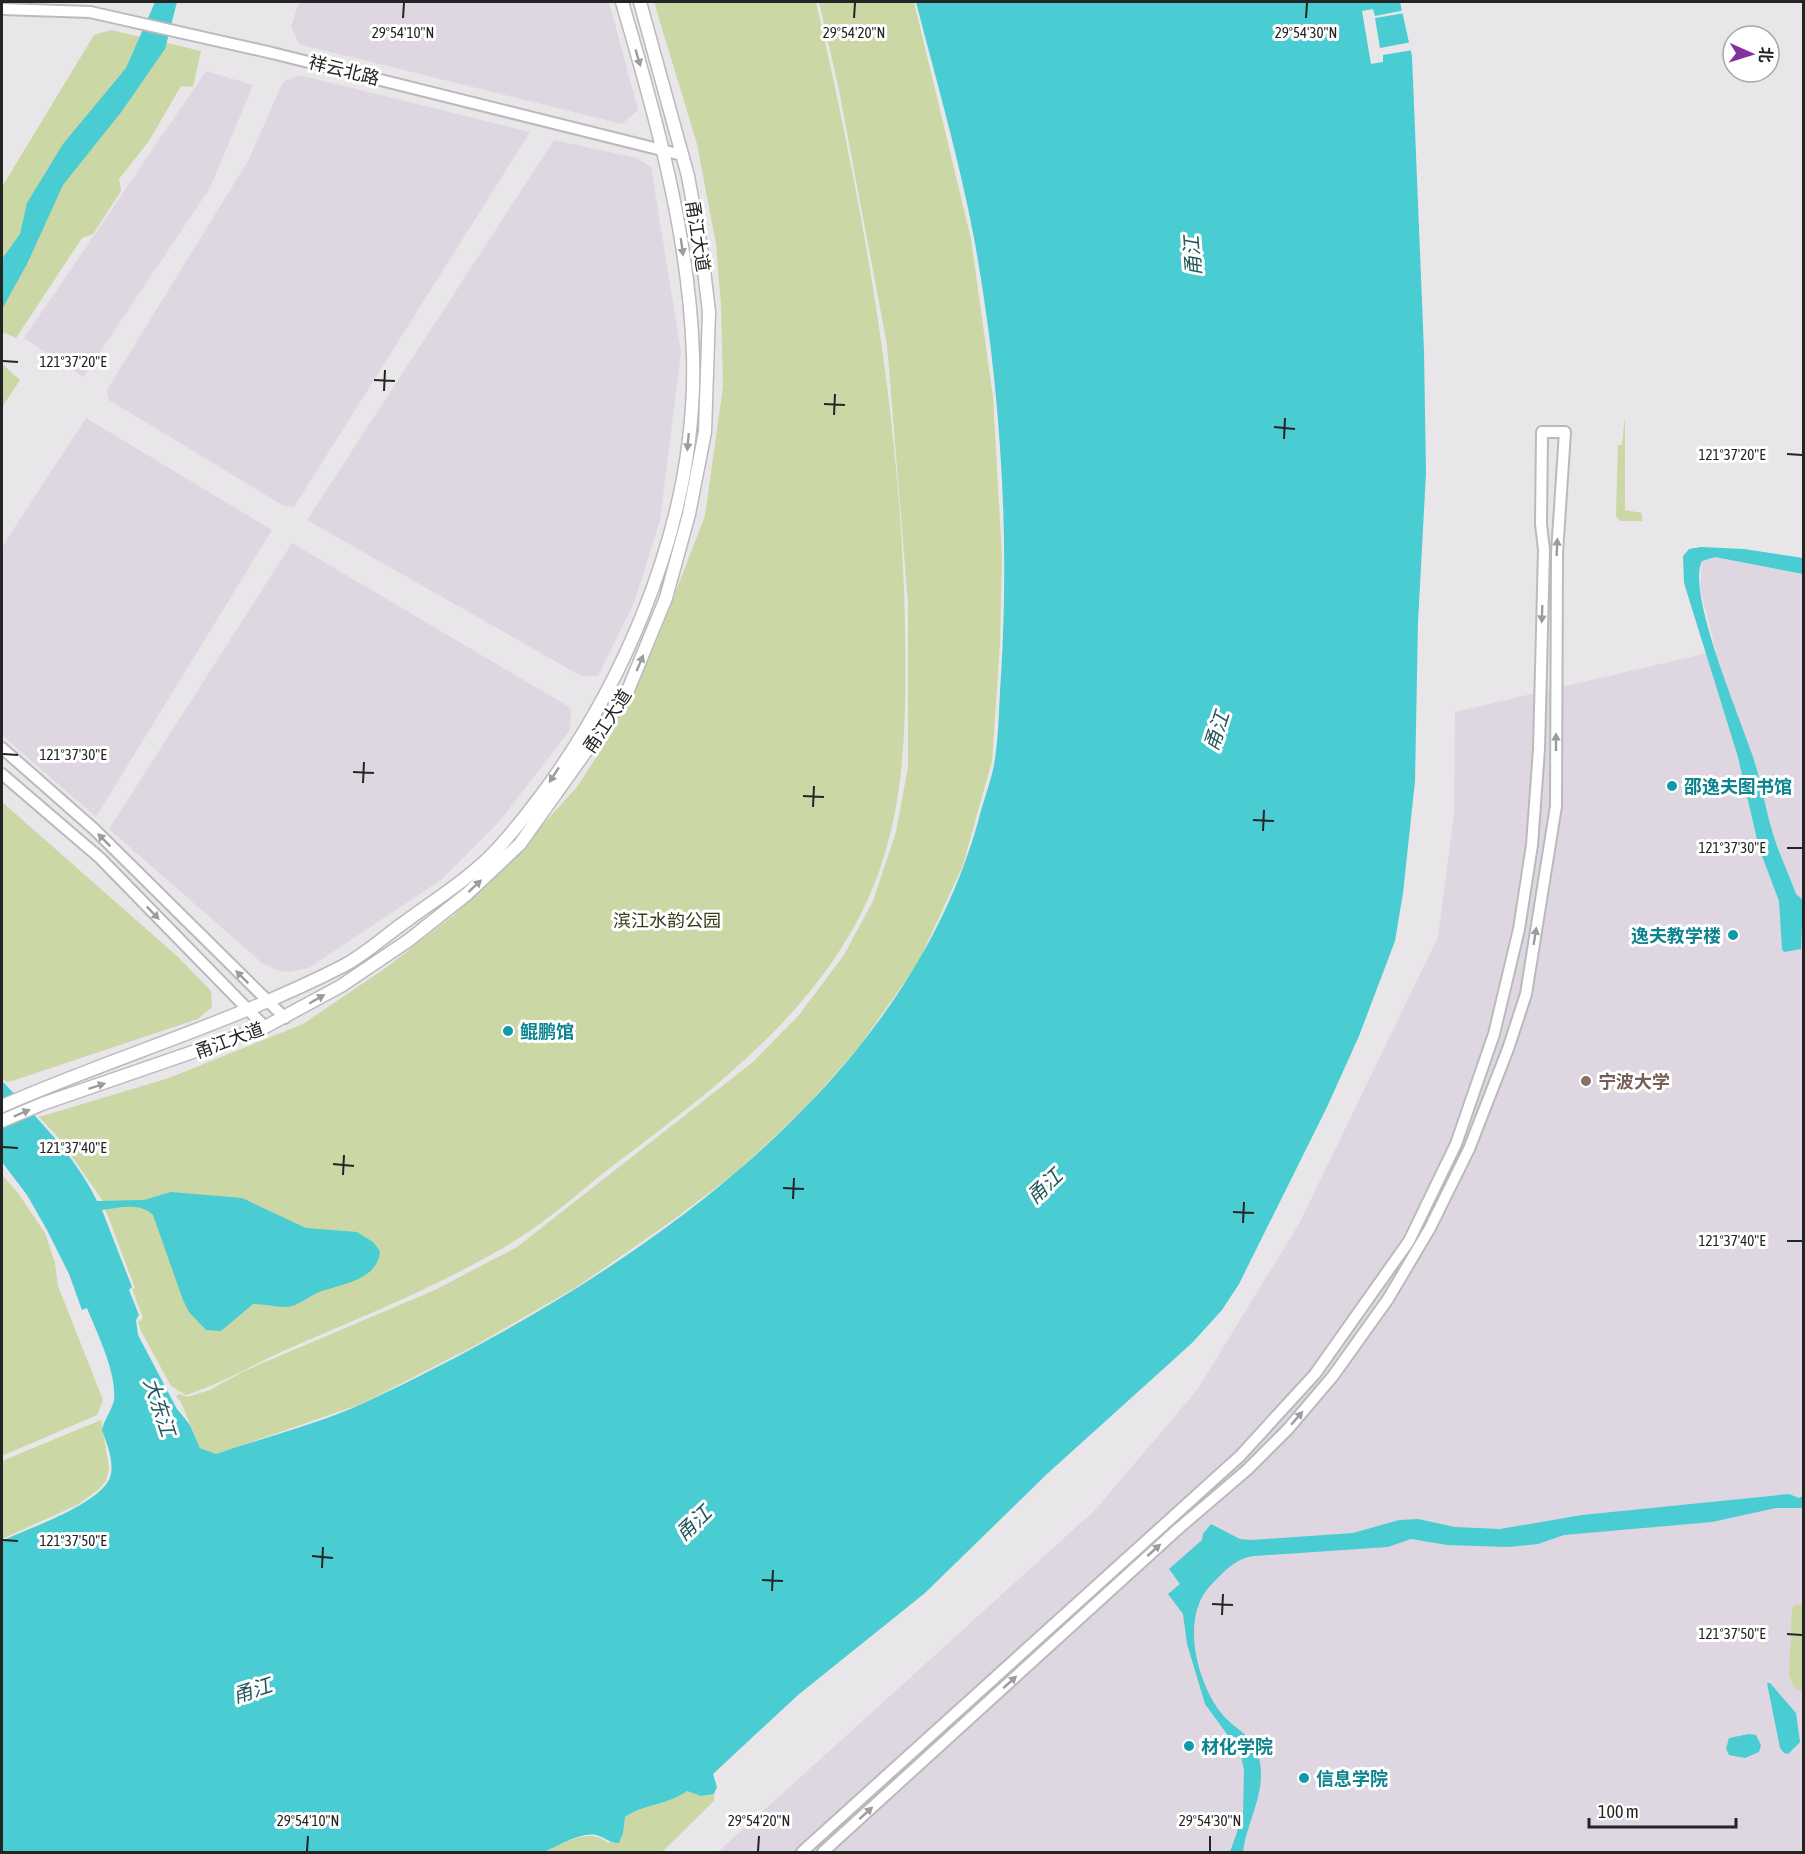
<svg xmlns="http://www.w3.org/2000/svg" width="1805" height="1854" viewBox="0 0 1805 1854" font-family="'Asap Condensed','Noto Sans SC',sans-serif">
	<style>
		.built { fill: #ded7e1 }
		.green { fill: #cbd7a4 }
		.water { fill: #49ccd2 }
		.pier { fill: #e8e6e9 }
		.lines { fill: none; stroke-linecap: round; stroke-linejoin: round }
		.tertiary-casing { stroke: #bbb9bc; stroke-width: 14 }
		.secondary-casing { stroke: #bbb9bc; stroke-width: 15 }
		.tertiary { stroke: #fff; stroke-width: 10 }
		.secondary { stroke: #fff; stroke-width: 12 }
		.oneway { fill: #9d9c9d }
		.ticks { fill: none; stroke: #252425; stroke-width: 2 }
		.culture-dot { fill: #0f9aa8; stroke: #fff; stroke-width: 2 }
		.education-dot { fill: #8d6e63; stroke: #fff; stroke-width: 2 }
		.labels { text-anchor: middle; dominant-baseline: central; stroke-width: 6; stroke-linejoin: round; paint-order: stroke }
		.street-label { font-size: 18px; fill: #252425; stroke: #fff }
		.culture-label { font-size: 18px; font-weight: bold; fill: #0d838f; stroke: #fff; text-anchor: start }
		.park-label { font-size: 18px; fill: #363d19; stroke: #fff }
		.education-label { font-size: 18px; font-weight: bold; fill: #785e54; stroke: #fff; text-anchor: start }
		.water-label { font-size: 20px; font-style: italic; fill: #22585b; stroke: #fff }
		.ticks-label { font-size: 15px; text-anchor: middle; fill: #252425; stroke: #fff; stroke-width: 6; stroke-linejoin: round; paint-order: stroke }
	</style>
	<rect width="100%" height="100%" fill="#e8e6e9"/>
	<path class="built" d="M 299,2 L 609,2 L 638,110 L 622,124 L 299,44 L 291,27 Z
		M 206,71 L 253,85 L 210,188 L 83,377 L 24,338 Z
		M 299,75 L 530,132 L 294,507 L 284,506 L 109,400 L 107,390 L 248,161 L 283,82 Z
		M 554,140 L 637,158 L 651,167 L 681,352 L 660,520 L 634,603 L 598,676 L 581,676 L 307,520 Z
		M 86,418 L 272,530 L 96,817 L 2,735 L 2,547 Z
		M 292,543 L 571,708 L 570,730 L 499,822 L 441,880 L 309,968 L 289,972 L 276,970 L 262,963 L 109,829 Z
		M 1731,553 L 1803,566 L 1803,1852 L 718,1852 L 1095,1510 L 1197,1390 L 1299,1224 L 1438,937 L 1454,814 L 1455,712 L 1716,651 L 1700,588 L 1702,556 Z"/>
	<path class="green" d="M 654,2 L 816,2 C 863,207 901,414 905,626 C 906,706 907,786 882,863 C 838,997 722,1083 615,1164 C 580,1191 546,1223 508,1245 C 437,1287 359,1318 283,1351 C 251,1366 220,1384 186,1395 L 171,1386 L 141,1331 L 138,1322 L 143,1318 L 132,1289 L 135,1288 L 101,1198 L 58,1137 L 39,1117 L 169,1078 L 303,1024 L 387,967 L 454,915 L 509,862 L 577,787 L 612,733 L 657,640 L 705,516 L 723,386 L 721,306 L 716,244 L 697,144 Z
		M 819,2 L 914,2 L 971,239 L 993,397 L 1002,557 L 1000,644 L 992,761 L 963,865 L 918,963 L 858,1048 L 803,1110 L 734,1174 L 673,1220 L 578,1286 L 476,1345 L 361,1404 L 216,1454 L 200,1448 L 181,1402 L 176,1396 L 180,1394 L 187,1397 L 210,1390 L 244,1371 L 435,1290 L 517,1247 L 753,1062 L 799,1015 L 844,955 L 873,901 L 896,832 L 908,767 L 908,603 L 887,345 L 839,90 Z
		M 111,30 L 201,51 L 193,87 L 181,86 L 149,141 L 119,179 L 121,191 L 93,234 L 82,238 L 16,338 L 2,332 L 2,187 L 94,35 Z
		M 2,364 L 20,380 L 2,407 Z
		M 1625,416 L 1625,510 L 1642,513 L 1642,521 L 1620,521 L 1616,516 L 1618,445 L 1622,445 Z
		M 2,802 L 177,956 L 211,991 L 212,1007 L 198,1019 L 12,1081 L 6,1082 L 2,1078 Z
		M 2,1175 L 18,1193 L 45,1233 L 55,1263 L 58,1286 L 103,1400 L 97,1415 L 2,1456 Z
		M 101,1420 L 109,1468 L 106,1481 L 99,1489 L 79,1504 L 2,1539 L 2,1461 Z
		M 1796,1604 L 1803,1605 L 1802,1691 C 1793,1689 1791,1681 1789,1673 L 1792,1608 Z
		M 687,1791 L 701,1796 L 714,1794 L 714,1801 L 662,1852 L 544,1852 C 564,1844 589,1826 608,1843 L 623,1833 L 625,1817 C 644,1804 668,1805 687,1791 Z"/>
	<path class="water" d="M 155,2 L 177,2 L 165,49 L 122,111 L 63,185 L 27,264 L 2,309 L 2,259 L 20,234 L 27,203 L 63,144 L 126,68 Z
		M 916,2 L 1400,2 L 1412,56 L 1424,351 L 1426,473 L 1418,622 L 1415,781 L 1403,893 L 1395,941 L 1359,1036 L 1327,1107 L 1239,1284 L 1222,1310 L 1192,1343 L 1047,1474 L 925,1593 L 798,1695 L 713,1774 L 717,1787 L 714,1794 L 701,1796 L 687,1791 C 668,1805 644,1804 625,1817 L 623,1833 L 619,1843 C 609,1843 605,1837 596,1835 C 580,1832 559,1846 544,1852 L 2,1852 L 2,1541 C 29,1528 95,1506 109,1480 C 116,1465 107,1444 102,1430 C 104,1420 112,1410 114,1400 C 117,1373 97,1333 87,1308 L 82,1310 L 69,1274 L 47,1230 L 27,1195 L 2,1162 L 2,1081 C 36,1117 75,1155 97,1201 L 144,1200 L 171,1192 L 242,1198 L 306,1228 L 357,1232 L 373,1242 L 380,1251 C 378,1280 342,1284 319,1292 C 309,1296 297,1307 286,1307 C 275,1307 264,1304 253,1304 L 221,1331 L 206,1330 L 189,1312 L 183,1300 L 153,1215 C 140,1202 119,1208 102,1210 L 132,1287 L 129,1290 L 139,1315 L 136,1320 L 138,1335 L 177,1409 L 190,1425 L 200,1448 L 216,1454 C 265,1437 319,1424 366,1402 C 614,1285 899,1101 978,822 C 983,801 992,780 995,759 C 999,732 999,703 1001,675 C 1010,530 1000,380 974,238 C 959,158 936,80 916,2 Z
		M 1701,547 L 1744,549 L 1803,558 L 1803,574 L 1715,557 L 1702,561 C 1686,592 1740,717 1752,754 C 1761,780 1765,808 1773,834 C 1779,854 1789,874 1796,894 L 1803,900 L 1801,949 L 1784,952 L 1782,949 L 1779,901 L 1759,848 L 1738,757 L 1684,583 L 1683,556 L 1689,549 Z
		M 1789,1494 L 1799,1498 L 1803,1496 L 1803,1508 L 1776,1508 L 1712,1522 L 1564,1535 L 1538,1544 L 1508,1547 L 1447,1545 L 1411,1539 L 1388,1547 L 1254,1556 C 1235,1558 1223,1573 1210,1586 C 1180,1618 1197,1683 1222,1714 C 1234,1729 1252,1734 1258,1754 C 1269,1790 1247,1819 1243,1852 L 1230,1852 L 1243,1815 L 1244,1770 L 1240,1752 L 1205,1704 L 1187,1644 L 1183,1614 L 1168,1594 L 1180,1584 L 1169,1569 L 1202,1540 L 1203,1534 L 1211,1524 L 1240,1539 L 1251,1540 L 1353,1533 L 1399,1520 L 1418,1519 L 1455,1527 L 1500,1529 L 1582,1515 Z
		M 1767,1683 L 1770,1683 L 1796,1713 L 1800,1742 L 1788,1754 L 1784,1753 L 1780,1748 Z
		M 1749,1734 L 1756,1735 L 1761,1745 L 1759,1752 L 1745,1758 L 1729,1755 L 1726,1749 L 1729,1738 Z"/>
	<path class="pier" d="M 1373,9 L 1375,16 L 1405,10 L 1405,13 L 1375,18 L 1380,48 L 1412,42 L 1413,50 L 1383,55 L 1383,62 L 1371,64 L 1362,11 Z"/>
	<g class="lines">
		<defs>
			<path id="tertiary" d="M 2,9 L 90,12 L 272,53 L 682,155
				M 2,748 L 94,829 L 285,1018
				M 2,774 L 100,858 L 265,1027
				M 802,1852 L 1240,1456 L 1315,1374 L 1409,1241 L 1456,1144 L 1494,1034 L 1519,929 L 1532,845 L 1539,749 L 1544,550 L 1541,524 L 1542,432 L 1565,432 L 1557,553 L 1556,806 L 1526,994 L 1508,1049 L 1469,1149 L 1430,1228 L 1388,1299 L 1333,1376 L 1288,1429 L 1248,1469 L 1179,1528 L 823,1852"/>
			<path id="secondary" d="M 2,1106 C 114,1057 234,1022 343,966 C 366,954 387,934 409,919 C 439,897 476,874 501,845 C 615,715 698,530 693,355 C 689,234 656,117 622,2
				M 2,1121 L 42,1104 L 265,1027 L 341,986 L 409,940 L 467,894 L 520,844 L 626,695 L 666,598 L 689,514 L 705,432 L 709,312 L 702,253 L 688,176 L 640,2"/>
		</defs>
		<use href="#tertiary" class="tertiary-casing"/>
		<use href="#secondary" class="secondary-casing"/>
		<use href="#tertiary" class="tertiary"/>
		<use href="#secondary" class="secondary"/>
	</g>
	<defs><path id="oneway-solid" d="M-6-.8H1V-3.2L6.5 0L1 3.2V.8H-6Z" transform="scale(1.5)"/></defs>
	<g class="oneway">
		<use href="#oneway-solid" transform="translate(638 58) rotate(74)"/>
		<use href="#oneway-solid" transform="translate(682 247) rotate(82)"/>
		<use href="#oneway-solid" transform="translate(688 442) rotate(95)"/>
		<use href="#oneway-solid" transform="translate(1557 547) rotate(-88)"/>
		<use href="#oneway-solid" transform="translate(1542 614) rotate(92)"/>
		<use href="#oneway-solid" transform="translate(640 663) rotate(-67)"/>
		<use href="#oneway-solid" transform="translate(1556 742) rotate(-90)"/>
		<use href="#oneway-solid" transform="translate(554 775) rotate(123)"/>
		<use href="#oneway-solid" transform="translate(104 840) rotate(-135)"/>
		<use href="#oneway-solid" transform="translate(475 886) rotate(-43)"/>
		<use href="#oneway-solid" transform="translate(153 913) rotate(46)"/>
		<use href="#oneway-solid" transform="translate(1535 936) rotate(-81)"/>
		<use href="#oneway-solid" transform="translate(242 977) rotate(-135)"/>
		<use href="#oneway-solid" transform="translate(317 999) rotate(-30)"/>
		<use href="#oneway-solid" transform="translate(97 1086) rotate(-18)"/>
		<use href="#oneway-solid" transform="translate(22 1113) rotate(-23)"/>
		<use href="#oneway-solid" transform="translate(1297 1418) rotate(-49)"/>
		<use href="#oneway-solid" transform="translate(1154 1550) rotate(-42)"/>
		<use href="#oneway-solid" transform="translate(1010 1682) rotate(-42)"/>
		<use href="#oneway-solid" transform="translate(866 1813) rotate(-42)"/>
	</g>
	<path class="ticks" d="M 403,18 L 404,3M 854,18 L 855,3M 1306,18 L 1307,3M 3,361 L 18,362M 374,380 L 395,381M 384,391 L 385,370M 824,404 L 845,405M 834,415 L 835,394M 1274,427 L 1295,429M 1284,439 L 1285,418M 1787,454 L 1802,455M 3,754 L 18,755M 353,772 L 374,773M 363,783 L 364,762M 803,796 L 824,797M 813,807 L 814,786M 1253,820 L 1274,821M 1263,831 L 1264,810M 1787,848 L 1802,848M 3,1147 L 18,1148M 333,1164 L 354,1166M 343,1175 L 344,1155M 783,1188 L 804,1189M 793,1199 L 794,1178M 1233,1212 L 1254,1213M 1243,1223 L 1244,1202M 1787,1241 L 1802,1241M 3,1540 L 18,1541M 312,1556 L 333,1558M 322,1568 L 323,1547M 762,1580 L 783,1581M 772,1591 L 773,1570M 1212,1604 L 1233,1605M 1222,1615 L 1223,1594M 1787,1634 L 1802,1635M 307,1851 L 308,1836M 758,1851 L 759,1836M 1210,1851 L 1210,1836"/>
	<g class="culture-dot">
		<circle cx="1672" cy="786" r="6"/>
		<circle cx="1733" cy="935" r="6"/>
		<circle cx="508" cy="1031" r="6"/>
		<circle cx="1189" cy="1746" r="6"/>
		<circle cx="1304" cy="1778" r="6"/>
	</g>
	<circle class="education-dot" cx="1586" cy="1081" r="6"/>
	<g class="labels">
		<g class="street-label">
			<text transform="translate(344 70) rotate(14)">祥云北路</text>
			<text transform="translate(698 236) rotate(81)">甬江大道</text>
			<text transform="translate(607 721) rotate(-57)">甬江大道</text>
			<text transform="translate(229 1040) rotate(-20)">甬江大道</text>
		</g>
		<g class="culture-label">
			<text x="1684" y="786">邵逸夫图书馆</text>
			<text x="1721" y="935" text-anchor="end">逸夫教学楼</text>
			<text x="520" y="1031">鲲鹏馆</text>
			<text x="1201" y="1746">材化学院</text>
			<text x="1316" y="1778">信息学院</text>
		</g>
		<g class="park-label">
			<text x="667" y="920">滨江水韵公园</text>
		</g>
		<g class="education-label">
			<text x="1598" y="1081">宁波大学</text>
		</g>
		<g class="water-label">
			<text transform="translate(1192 256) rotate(-94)">甬江</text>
			<text transform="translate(1216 731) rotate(-72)">甬江</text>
			<text transform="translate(1044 1186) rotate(-44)">甬江</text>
			<text transform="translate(160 1407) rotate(72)">大东江</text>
			<text transform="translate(693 1523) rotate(-44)">甬江</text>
			<text transform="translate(252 1690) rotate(-18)">甬江</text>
		</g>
	</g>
	<g class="ticks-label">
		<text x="403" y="38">29°54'10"N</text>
		<text x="854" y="38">29°54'20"N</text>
		<text x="1306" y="38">29°54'30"N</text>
		<text x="73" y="367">121°37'20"E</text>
		<text x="1732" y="460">121°37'20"E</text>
		<text x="73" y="760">121°37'30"E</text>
		<text x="1732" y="853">121°37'30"E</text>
		<text x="73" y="1153">121°37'40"E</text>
		<text x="1732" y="1246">121°37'40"E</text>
		<text x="73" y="1546">121°37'50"E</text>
		<text x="1732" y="1639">121°37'50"E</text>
		<text x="308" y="1826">29°54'10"N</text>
		<text x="759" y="1826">29°54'20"N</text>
		<text x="1210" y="1826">29°54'30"N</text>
	</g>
	<rect width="1805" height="1854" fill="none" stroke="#252425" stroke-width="6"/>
	<g transform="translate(1751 54) rotate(93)"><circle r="28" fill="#ffffff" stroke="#a8a7a8" stroke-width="1.5"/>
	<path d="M0-4.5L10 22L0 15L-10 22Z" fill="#84319f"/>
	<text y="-9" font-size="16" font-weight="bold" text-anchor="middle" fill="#252425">北</text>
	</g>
	<path d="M1589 1818v9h147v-9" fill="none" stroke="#252425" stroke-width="3"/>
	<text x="1598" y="1818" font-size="18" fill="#252425" stroke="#ffffff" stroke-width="4.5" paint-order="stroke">100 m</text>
</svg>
